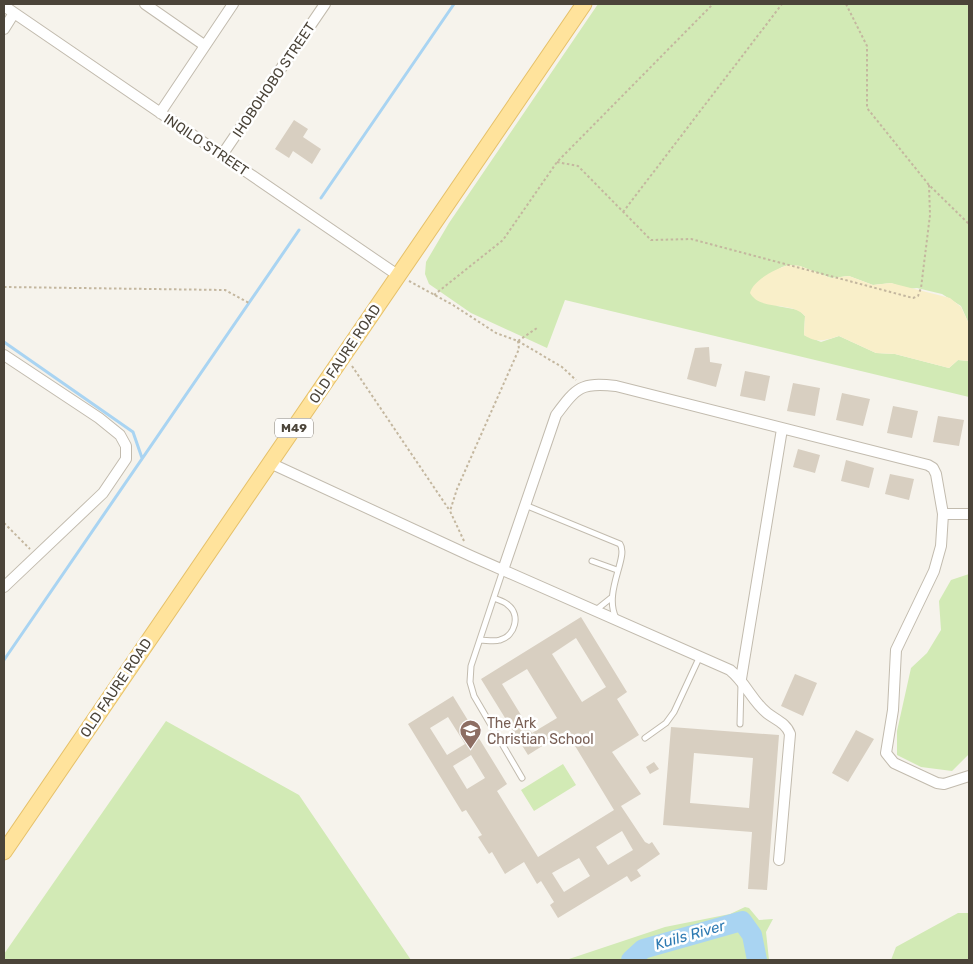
<svg xmlns="http://www.w3.org/2000/svg" width="973" height="964" viewBox="0 0 973 964" font-family="Rubik,sans-serif">
	<style>
		.green { fill: #d2eab5 }
		.sand { fill: #f9efc9 }
		.lines { fill: none; stroke-linecap: round; stroke-linejoin: round }
		.stream { stroke: #a9d4f2; stroke-width: 3 }
		.river { stroke: #a9d4f2; stroke-width: 20 }
		.building { fill: #d8cfc1; fill-rule: evenodd }
		.lane-casing { stroke: #c2bbae; stroke-width: 7 }
		.street-casing { stroke: #c2bbae; stroke-width: 12 }
		.primary-casing { stroke: #e6c16a; stroke-width: 17 }
		.path { stroke: #c4b79f; stroke-width: 2; stroke-dasharray: 2.5 2.5; stroke-linecap: butt }
		.lane { stroke: #fff; stroke-width: 5 }
		.street { stroke: #fff; stroke-width: 10 }
		.primary { stroke: #ffe39c; stroke-width: 15 }
		.labels { text-anchor: middle; dominant-baseline: central; stroke-width: 5; stroke-linejoin: round; paint-order: stroke }
		.shield { fill: #fff; stroke: #817c74; stroke-width: 1 }
		.shield-label { font-size: 12px; font-weight: bold; fill: #4b4439 }
		.street-label { font-size: 14px; fill: #4b4439; stroke: #fff }
		.education-label { font-size: 14px; fill: #785e54; stroke: #fff; text-anchor: start }
		.water-label { font-size: 15px; font-style: italic; fill: #2e7ab2; stroke: #fff }
	</style>
	<rect width="100%" height="100%" fill="#f6f3ec"/>
	<path class="green" d="M 598,4 L 969,4 L 969,324 L 961,306 L 942,294 L 917,288 L 908,289 L 891,283 L 873,285 L 849,276 L 831,278 L 800,266 L 789,265 L 782,267 L 762,279 L 777,306 L 799,310 L 805,316 L 804,335 L 821,342 L 839,336 L 876,353 L 895,354 L 949,368 L 958,360 L 969,361 L 969,397 L 565,300 L 547,348 L 471,313 L 429,284 L 425,274 L 426,262 L 449,223 Z
		M 969,574 L 969,754 L 952,771 L 921,767 L 897,755 L 897,731 L 911,668 L 927,653 L 941,630 L 939,601 L 951,580 Z
		M 166,721 L 299,795 L 411,960 L 4,960 L 4,954 Z
		M 563,764 L 576,785 L 534,811 L 521,790 Z
		M 745,907 L 749,908 L 759,920 L 773,919 L 766,932 L 769,960 L 566,960 L 665,927 L 730,914 Z
		M 958,913 L 969,913 L 969,960 L 891,960 L 896,947 Z"/>
	<path class="sand" d="M 789,265 L 800,266 L 831,278 L 849,276 L 873,285 L 891,283 L 950,298 L 961,307 L 969,324 L 969,361 L 958,360 L 949,368 L 895,354 L 876,353 L 839,336 C 825,340 818,344 804,335 L 805,316 C 791,300 761,312 750,293 C 753,280 777,268 789,265 Z"/>
	<g class="lines">
		<path class="stream" d="M 321,198 L 454,4
			M 4,342 L 133,432 L 142,458
			M 4,660 L 299,230"/>
		<path class="river" d="M 631,960 L 643,949 L 742,921 L 752,935 L 757,960"/>
	</g>
	<path class="building" d="M 294,120 L 308,129 L 303,137 L 321,149 L 312,164 L 293,151 L 289,158 L 275,149 Z
		M 709,347 L 710,362 L 722,364 L 716,387 L 687,379 L 695,348 Z
		M 745,371 L 770,376 L 765,401 L 740,396 Z
		M 793,383 L 820,388 L 815,416 L 787,411 Z
		M 842,393 L 870,399 L 863,426 L 836,420 Z
		M 893,406 L 918,411 L 912,438 L 887,433 Z
		M 938,416 L 964,420 L 959,446 L 933,442 Z
		M 798,449 L 820,455 L 815,473 L 793,467 Z
		M 846,460 L 874,468 L 869,488 L 841,481 Z
		M 890,474 L 914,479 L 909,500 L 885,494 Z
		M 581,617 L 627,692 L 617,699 L 639,735 L 612,752 L 641,794 L 621,806 L 645,842 L 649,844 L 652,842 L 660,854 L 637,870 L 641,876 L 631,882 L 627,876 L 558,918 L 550,905 L 554,902 L 541,881 L 537,884 L 524,862 L 505,874 L 492,852 L 489,854 L 478,837 L 482,835 L 466,810 L 462,812 L 408,724 L 453,696 L 507,784 L 497,791 L 538,857 L 614,810 L 566,731 L 528,755 L 481,679 ZM 576,638 L 606,687 L 582,702 L 552,654 ZM 527,669 L 557,718 L 532,733 L 502,684 ZM 448,717 L 465,744 L 447,755 L 430,728 ZM 471,755 L 485,778 L 467,789 L 453,766 ZM 622,831 L 633,850 L 608,865 L 596,847 ZM 579,858 L 590,876 L 564,892 L 552,873 Z
		M 795,674 L 817,683 L 803,716 L 781,706 Z
		M 671,727 L 779,735 L 767,890 L 748,889 L 752,832 L 663,825 ZM 694,753 L 753,758 L 749,808 L 690,803 Z
		M 856,730 L 874,739 L 848,782 L 832,773 Z
		M 654,762 L 659,769 L 650,774 L 646,767 Z"/>
	<g class="lines">
		<defs>
			<path id="lane" d="M 525,505 L 620,544 C 629,557 603,592 616,618
				M 592,561 L 617,570
				M 503,570 L 471,666 L 470,682 L 474,696 L 522,778
				M 596,610 L 611,598
				M 480,640 C 486,640 494,642 500,640 C 515,636 521,615 508,605 C 504,601 498,600 494,598
				M 740,724 L 741,684
				M 645,738 L 666,723 L 674,712 L 700,656"/>
			<path id="street" d="M 145,4 L 204,45
				M 4,6 L 399,276
				M 4,29 L 14,13
				M 160,113 L 233,4
				M 222,155 L 325,4
				M 4,355 L 99,418 L 120,435 L 126,446 L 126,459 L 103,493 L 4,587
				M 270,463 L 471,556 L 730,670 C 746,683 752,701 767,713 C 776,720 786,723 790,734 L 779,860
				M 943,514 L 969,514
				M 503,570 L 556,415 C 577,387 581,382 616,386 L 928,465 L 933,468 L 936,474 L 943,514 L 941,546 L 934,571 L 896,650 L 893,710 L 886,753 L 894,763 L 937,783 L 944,784 L 969,776
				M 741,679 L 782,429"/>
			<path id="primary" d="M 4,852 L 584,4"/>
		</defs>
		<use href="#lane" class="lane-casing"/>
		<use href="#street" class="street-casing"/>
		<use href="#primary" class="primary-casing"/>
		<path class="path" d="M 846,4 L 867,46 L 867,108 L 929,185 L 969,224
			M 557,162 L 578,166 L 651,240 L 691,239 L 913,298 L 918,296 L 921,288 L 930,215 L 929,185
			M 623,212 L 782,4
			M 409,281 L 453,305 L 496,333 L 518,341 L 537,328
			M 4,287 L 225,290 L 249,303
			M 434,295 L 503,240 L 557,162 L 713,4
			M 518,341 L 562,367 L 576,380
			M 352,366 L 450,511
			M 4,523 L 30,549
			M 464,541 L 450,511 L 457,489 L 519,349 L 518,341"/>
		<use href="#lane" class="lane"/>
		<use href="#street" class="street"/>
		<use href="#primary" class="primary"/>
	</g>
	<defs>
		<symbol id="school-pin" viewBox="-11 -11 22 30"><path d="M0 17L-7.5 6A9.5 9.5 0 1 1 7.5 6Z" fill="#8d6e63" stroke="#fff"/><path d="M0-5L7-2L0 1L-7-2ZM-4 1L0 2.5L4 1V4Q0 6-4 4Z" fill="#fff"/></symbol>
	</defs>
	<g fill-rule="evenodd">
		<use href="#school-pin" x="458" y="718" width="25" height="34"/>
	</g>
	<g class="labels">
		<rect class="shield" x="275" y="418.5" width="38" height="19" rx="4"/>
		<g class="shield-label">
			<text x="294" y="428">M49</text>
		</g>
		<g class="street-label">
			<text transform="translate(274 80) rotate(-56)">IHOBOHOBO STREET</text>
			<text transform="translate(206 145) rotate(34)">INQILO STREET</text>
			<text transform="translate(345 354) rotate(-56)">OLD FAURE ROAD</text>
			<text transform="translate(116 688) rotate(-56)">OLD FAURE ROAD</text>
		</g>
		<g class="education-label">
			<text x="487" y="723">The Ark<tspan x="487" dy="16">Christian School</tspan></text>
		</g>
		<g class="water-label">
			<text transform="translate(690 935) rotate(-16)">Kuils River</text>
		</g>
	</g>
	<rect width="973" height="964" fill="none" stroke="#4b4439" stroke-width="10"/>
</svg>
